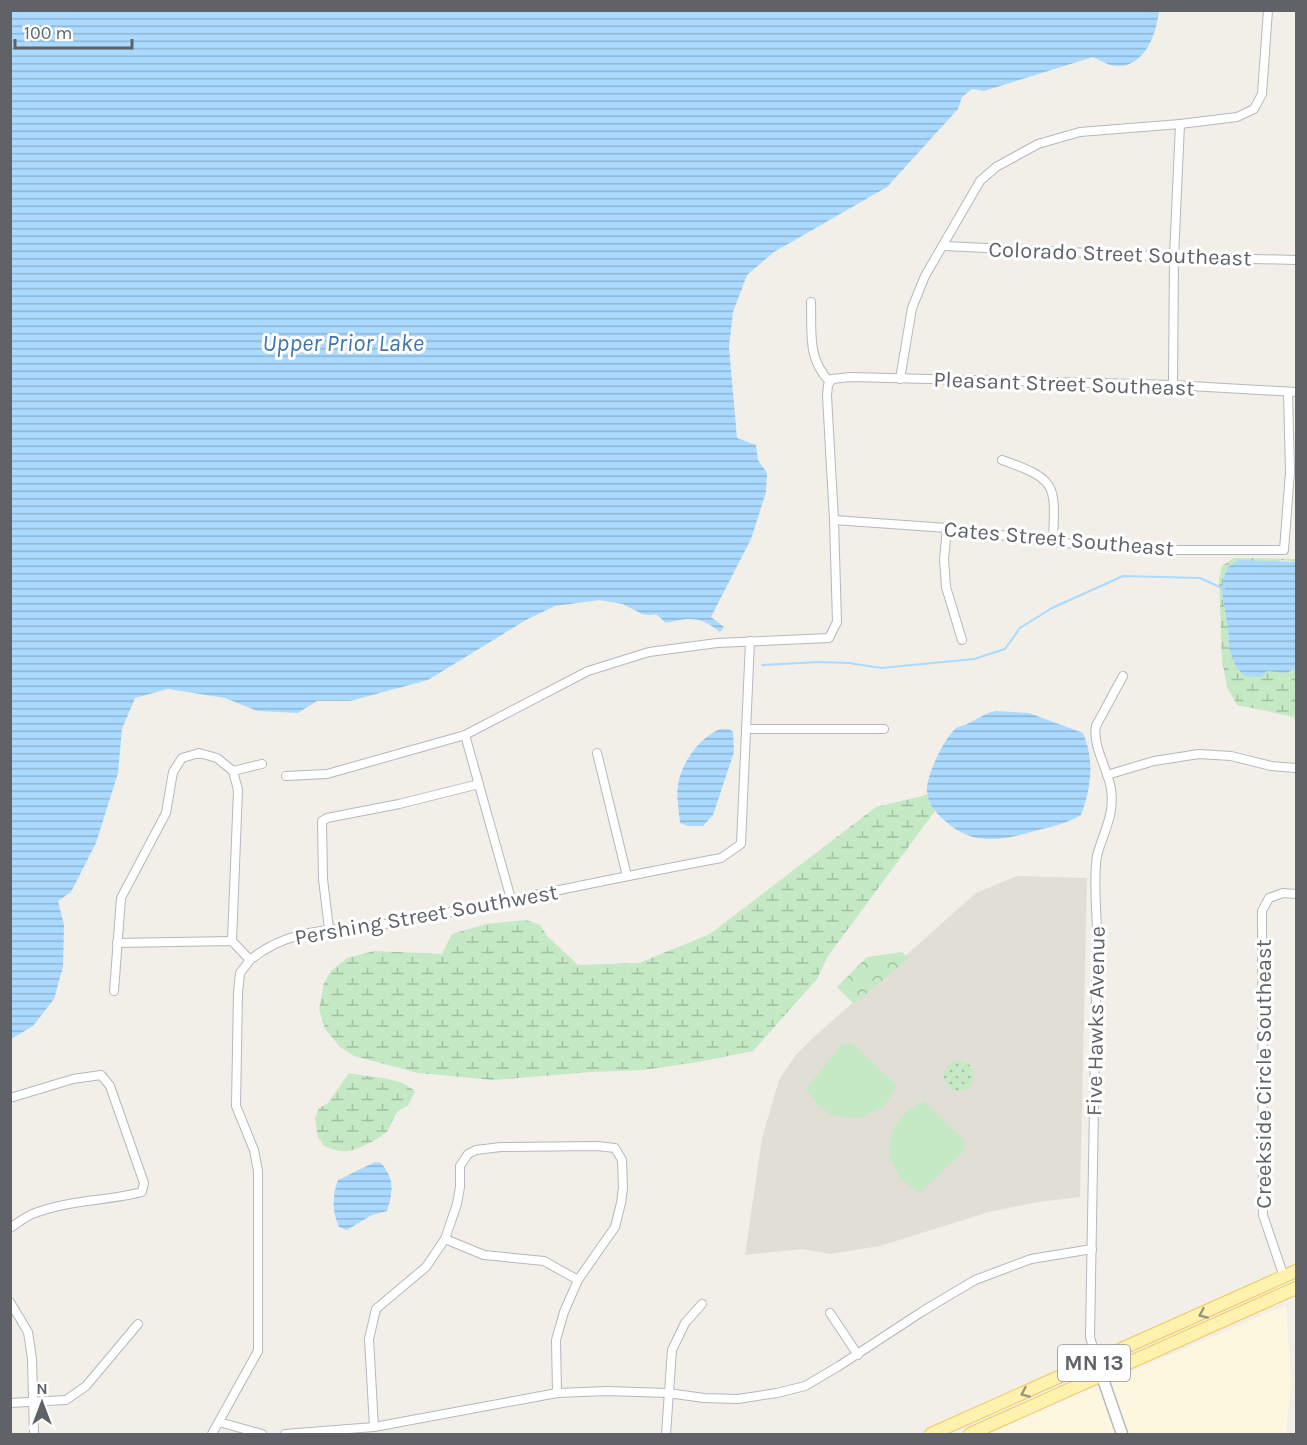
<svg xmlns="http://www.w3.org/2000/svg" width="1307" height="1445" font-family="Karla,sans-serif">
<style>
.commercial{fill:#fef7e0}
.education{fill:#e1ded6}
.grass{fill:url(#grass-dots)}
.wetland{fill:url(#wetland-marsh)}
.park{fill:url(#park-crowns)}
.pitch{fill:#c5e8c5}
.water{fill:url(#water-rules)}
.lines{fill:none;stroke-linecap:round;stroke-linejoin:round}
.stream{stroke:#aadaff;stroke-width:2}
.street-casing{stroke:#b5b8bc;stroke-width:10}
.secondary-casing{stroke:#b6babf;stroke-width:13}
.primary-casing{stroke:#f2c960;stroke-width:14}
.street{stroke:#fff;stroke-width:8}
.secondary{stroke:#fff;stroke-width:10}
.primary{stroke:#fff2af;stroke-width:12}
.oneway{stroke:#979581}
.labels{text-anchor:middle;stroke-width:6;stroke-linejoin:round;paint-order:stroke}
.shield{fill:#fff;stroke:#8f9295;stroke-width:1.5}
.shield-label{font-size:21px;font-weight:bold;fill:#5f6368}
.street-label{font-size:22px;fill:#5f6368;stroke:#fff}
.water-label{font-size:24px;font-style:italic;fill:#4174aa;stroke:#fff}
</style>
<defs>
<pattern id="grass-dots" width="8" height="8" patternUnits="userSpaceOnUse" patternTransform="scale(1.5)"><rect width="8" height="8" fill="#c5e8c5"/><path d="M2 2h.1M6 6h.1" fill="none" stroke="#a3c0a4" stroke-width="1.8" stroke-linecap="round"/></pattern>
<pattern id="wetland-marsh" width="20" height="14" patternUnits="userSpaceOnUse" patternTransform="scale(1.5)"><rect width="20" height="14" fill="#c5e8c5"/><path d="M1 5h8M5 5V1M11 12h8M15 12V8" fill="none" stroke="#a3c0a4"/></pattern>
<pattern id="park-crowns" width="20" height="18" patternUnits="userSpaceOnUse" patternTransform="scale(1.5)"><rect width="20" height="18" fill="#c5e8c5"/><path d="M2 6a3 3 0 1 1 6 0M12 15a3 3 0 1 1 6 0" fill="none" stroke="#a3c0a4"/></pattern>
<pattern id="water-rules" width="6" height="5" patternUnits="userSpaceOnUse" patternTransform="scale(1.5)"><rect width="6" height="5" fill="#aadaff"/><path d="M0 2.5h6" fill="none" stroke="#8eb4d2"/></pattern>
</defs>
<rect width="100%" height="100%" fill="#f1efe8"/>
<polygon class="commercial" points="1286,1305 1291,1381 1286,1434 987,1434"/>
<polygon class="education" points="1017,876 1087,878 1080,1197 1038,1202 989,1212 880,1246 830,1254 802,1249 745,1255 762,1138 779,1080 795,1056 813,1038 976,893"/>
<circle class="grass" cx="959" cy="1076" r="15"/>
<g class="wetland">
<polygon points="1234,558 1296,559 1296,562 1281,560 1222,593 1228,629 1229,648 1266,671 1293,669 1296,671 1296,727 1294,717 1237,705 1227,687 1222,660 1219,578 1222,566"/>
<polygon points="927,795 935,811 828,956 817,979 753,1051 698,1062 643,1070 592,1072 493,1080 418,1073 354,1056 340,1047 325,1029 319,1009 324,983 331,971 347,958 374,951 442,954 452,934 486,924 526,920 540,925 547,936 578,965 639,963 710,934 876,807"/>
<path d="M349,1073C371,1078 398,1076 415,1091L408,1106C394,1110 395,1118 388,1130C384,1137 355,1151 347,1151C339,1152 332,1149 324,1146L318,1137L315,1118L319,1108L328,1103Z"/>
</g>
<polygon class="park" points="901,952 909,958 854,1004 837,987 867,957"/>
<g class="pitch">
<polygon points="852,1043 897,1086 884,1106 859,1118 833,1116 817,1104 806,1089 842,1044"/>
<polygon points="924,1101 964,1140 965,1150 920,1193 901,1180 889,1155 892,1130 905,1113"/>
</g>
<g class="water">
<path d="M11,10H1159V11C1156,36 1143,72 1111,65C1105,64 1098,59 1093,57L984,91L972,89L962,97L958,109L887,187L774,252L747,275L733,312L729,347L737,438L756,445L758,460L767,473L766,492L751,539L711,617L724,627L720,632C700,616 690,617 666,623L656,614L650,615L642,614L623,604L599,600L555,606L526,620L428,680L350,701H317L298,713L257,711L225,698L168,689L135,698L122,729L118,773L96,843L71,892L58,901L64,925L63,967L54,999L33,1026L11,1039Z"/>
<polygon points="1239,560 1296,562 1296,671 1293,669 1287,673 1267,671 1262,677 1245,676 1236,667 1229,648 1228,629 1222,593 1223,579 1228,567"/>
<path d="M996,711L1029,713L1083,733C1095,761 1091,788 1081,815C1063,826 1043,828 1024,834C991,842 968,843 943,819C935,812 928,802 927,792C925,777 946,734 958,727C961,725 965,726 967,724C978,719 984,713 996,711Z"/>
<path d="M720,729H729L733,732L734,752L713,815L703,826H688L680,823C679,811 676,797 678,785C681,763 700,737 720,729Z"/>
<path d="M375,1162L381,1163C395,1179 393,1192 387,1211L372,1215L347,1230L339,1227C332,1212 332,1196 338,1180Z"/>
</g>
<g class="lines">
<polyline class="stream" points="762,665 820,662 849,663 881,668 974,659 1005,649 1020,628 1052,608 1123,576 1200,578 1224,589"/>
<defs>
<g id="street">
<polyline points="944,246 1174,257 1296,260"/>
<path d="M811,302C812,333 807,359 830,382"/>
<polyline points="900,379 912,308 925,276 980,181 996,167 1038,144 1080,132 1180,124 1237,117 1254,109 1262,94 1268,10"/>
<polyline points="1173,385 1174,257 1180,124"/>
<path d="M1002,460C1059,480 1055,485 1053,542"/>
<polyline points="834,520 947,528 1053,542 1147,550 1284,550 1290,472 1288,392"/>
<polyline points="947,528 944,559 946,587 962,640"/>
<polyline points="746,729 884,729"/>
<polyline points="465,735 511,899"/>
<polyline points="597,753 627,876"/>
<polyline points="233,771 262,764"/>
<polyline points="1107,775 1154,761 1199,754 1231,756 1271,766 1296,768"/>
<polyline points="286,776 327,774 465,735 588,671 649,652 717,643 829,638 837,622 834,520 827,396 828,385 832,379 851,377 1173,385 1296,392"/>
<polyline points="329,929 323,879 322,821 327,818 399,804 479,784"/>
<path d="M117,943L232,941L250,960C293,924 347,931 398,922C506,902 613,878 721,858L741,844L750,641"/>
<polyline points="114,991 121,898 166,813 173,772 182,758 199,753 217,758 233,771 238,790 232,941"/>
<path d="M10,1098L73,1079L101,1075L110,1086L144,1183L142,1192C107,1201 69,1200 35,1213C26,1216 18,1223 10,1228"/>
<polyline points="445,1239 484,1255 544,1261 578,1280"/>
<polyline points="1284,1277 1263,1215 1262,911 1269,898 1283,893 1296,894"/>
<polyline points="10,1302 28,1332 32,1359 34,1434"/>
<polyline points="830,1313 858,1355"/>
<path d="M1097,1362L1090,1337L1097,935C1097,913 1093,877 1097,856C1103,832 1115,816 1111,789C1108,769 1092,746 1096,726L1123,676"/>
<polyline points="10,1403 66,1400 86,1386 138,1324"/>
<polyline points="219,1422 262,1434"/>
<polyline points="374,1427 369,1339 376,1309 426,1267 445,1239 457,1204 460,1187 460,1166 468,1154 476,1150 501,1147 597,1146 615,1148 622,1160 623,1188 621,1203 615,1227 578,1280 564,1312 556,1340 557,1393"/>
<polyline points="212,1434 258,1351 258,1171 254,1150 236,1106 238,993 240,973 250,960"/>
<polyline points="285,1434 374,1427 557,1393 607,1391 668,1393 704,1398 738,1399 777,1393 805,1386 839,1366 923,1311 975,1280 1031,1259 1092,1249"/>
<polyline points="666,1434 672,1350 685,1323 702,1304"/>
</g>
<polyline id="secondary" points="1097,1362 1122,1434"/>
<g id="primary">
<polyline points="931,1434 1296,1271"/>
<polyline points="970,1434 1296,1288"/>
</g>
</defs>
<use href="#street" class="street-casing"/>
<use href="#secondary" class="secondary-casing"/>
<use href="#primary" class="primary-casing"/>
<use href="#street" class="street"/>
<use href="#secondary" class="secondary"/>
<use href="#primary" class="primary"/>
</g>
<defs><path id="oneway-chevron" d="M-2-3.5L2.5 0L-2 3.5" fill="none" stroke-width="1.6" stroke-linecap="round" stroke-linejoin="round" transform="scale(1.5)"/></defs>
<g class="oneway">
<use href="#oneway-chevron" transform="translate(1203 1314) rotate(156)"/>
<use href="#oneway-chevron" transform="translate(1025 1393) rotate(156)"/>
</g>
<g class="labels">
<rect class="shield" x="1058" y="1345" width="72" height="36" rx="4.5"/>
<g class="shield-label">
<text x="1094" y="1370">MN 13</text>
</g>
<g class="street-label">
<text transform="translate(1120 253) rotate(2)" y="8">Colorado Street Southeast</text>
<text transform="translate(1064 383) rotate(2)" y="8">Pleasant Street Southeast</text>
<text transform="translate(1059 538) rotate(5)" y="8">Cates Street Southeast</text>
<text transform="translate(426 914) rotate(-10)" y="8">Pershing Street Southwest</text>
<text transform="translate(1095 1021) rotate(-89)" y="8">Five Hawks Avenue</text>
<text transform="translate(1263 1074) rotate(-90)" y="8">Creekside Circle Southeast</text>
</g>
<g class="water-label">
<text x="343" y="351">Upper Prior Lake</text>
</g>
</g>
<rect width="1307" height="1445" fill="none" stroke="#5f6368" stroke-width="24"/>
<g transform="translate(42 1403)" stroke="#ffffff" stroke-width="4.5" paint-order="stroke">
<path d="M0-4.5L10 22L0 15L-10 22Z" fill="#5f6368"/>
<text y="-9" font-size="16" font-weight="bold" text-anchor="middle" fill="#5f6368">N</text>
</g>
<path d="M15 39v9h117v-9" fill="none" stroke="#5f6368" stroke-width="3"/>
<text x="24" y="39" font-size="18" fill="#5f6368" stroke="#ffffff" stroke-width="4.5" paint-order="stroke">100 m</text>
</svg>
